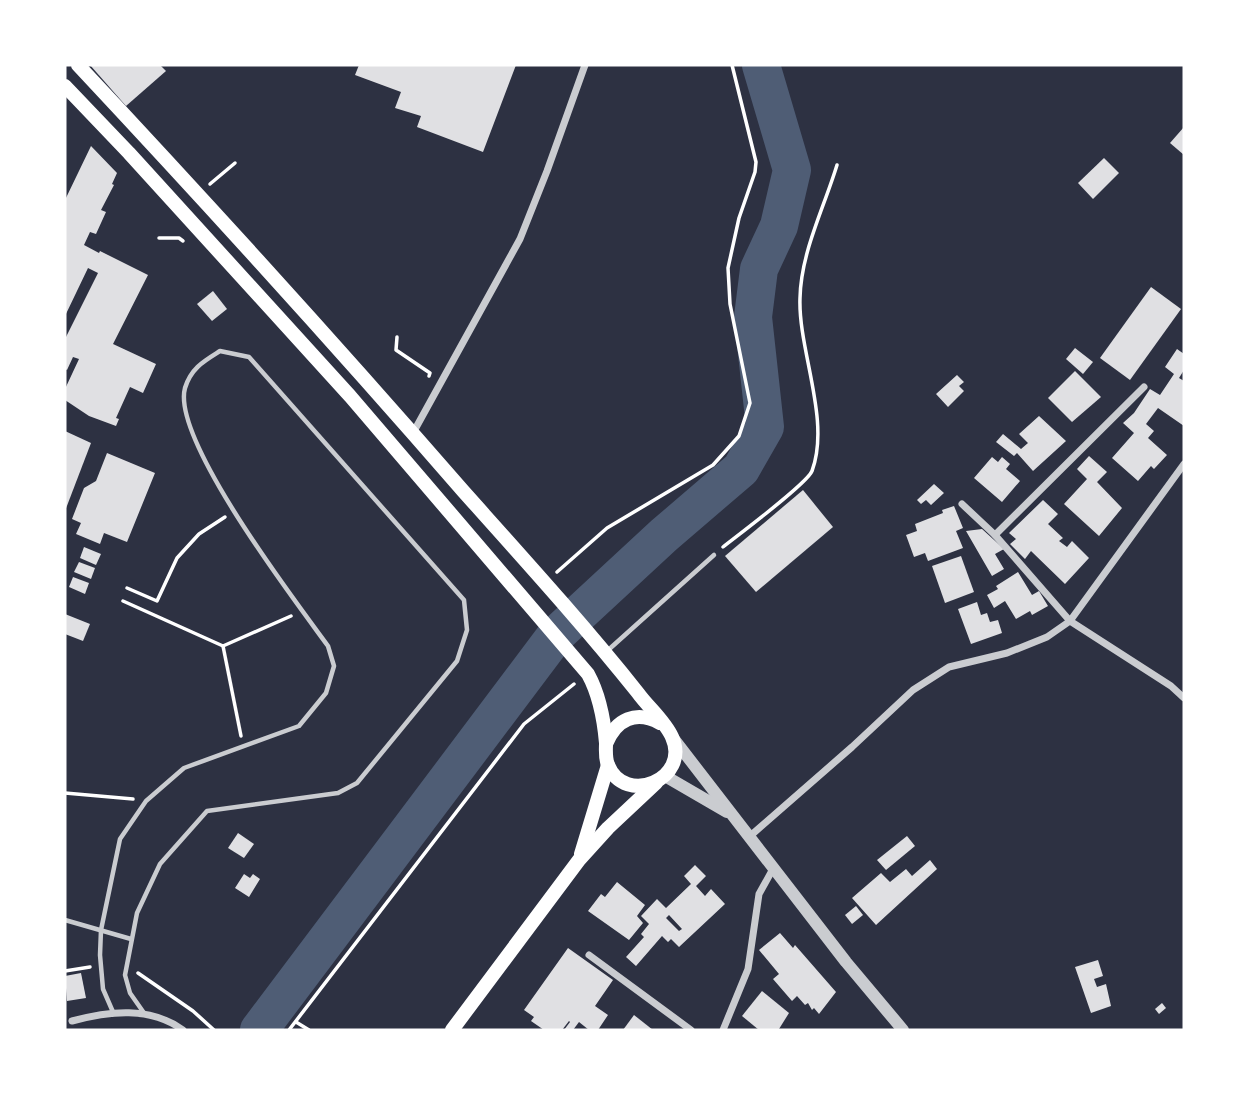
<svg xmlns="http://www.w3.org/2000/svg" width="1249" height="1095" font-family="'Exo 2',sans-serif">
<style>
.lines{fill:none;stroke-linecap:round;stroke-linejoin:round}
.river{stroke:#4f5d75;stroke-width:38}
.building{fill:#e0e0e3;fill-rule:evenodd}
.path{stroke:#fff;stroke-width:3.5}
.service{stroke:#caccd0;stroke-width:4.5}
.minor{stroke:#caccd0;stroke-width:7}
.tertiary{stroke:#caccd0;stroke-width:12}
.secondary{stroke:#fff;stroke-width:14}
</style>
<rect width="100%" height="100%" fill="#2d3142"/>
<g class="lines">
<polyline class="river" points="259,1030 556,635 664,535 741,469 765,427 753,317 759,269 779,226 792,170 761,65"/>
</g>
<g class="building">
<polygon points="90,65 160,65 166,71 126,106"/>
<polygon points="359,65 516,65 483,152 417,127 421,116 395,108 401,92 355,75"/>
<polygon points="1184,127 1184,155 1170,143"/>
<polygon points="91,146 117,173 112,184 114,185 101,210 106,212 96,234 90,232 84,245 99,253 100,251 148,275 113,344 156,364 143,393 130,387 116,418 119,419 116,426 89,416 65,400 65,389 79,359 73,357 67,370 65,369 65,339 98,273 88,268 65,316 65,200"/>
<polygon points="1104,158 1119,173 1093,199 1078,183"/>
<polygon points="1151,287 1181,309 1130,380 1100,358"/>
<polygon points="213,291 227,309 212,321 197,304"/>
<polygon points="1075,348 1093,362 1083,374 1066,359"/>
<polygon points="1177,349 1184,354 1184,370 1179,378 1184,381 1184,426 1158,408 1146,424 1154,431 1148,438 1167,455 1154,469 1151,466 1138,481 1112,458 1134,433 1123,423 1134,413 1150,389 1160,395 1174,374 1165,367"/>
<polygon points="1075,371 1101,397 1072,422 1048,398"/>
<polygon points="957,375 964,382 959,386 964,391 948,407 936,394"/>
<polygon points="1039,416 1066,441 1033,471 1017,453 1014,456 996,442 1003,434 1021,449 1028,443 1019,434"/>
<polygon points="65,431 91,443 65,511"/>
<polygon points="107,453 155,473 127,542 104,533 100,544 76,534 81,523 72,519 84,488 96,481"/>
<polygon points="1089,456 1107,472 1097,482 1122,508 1099,536 1064,504 1087,479 1077,469"/>
<polygon points="992,457 998,462 1002,457 1010,464 1006,469 1020,481 1002,502 974,478"/>
<polygon points="934,484 944,493 931,505 926,500 921,504 917,500"/>
<polygon points="803,490 833,527 756,592 725,556"/>
<polygon points="1043,500 1058,514 1048,524 1063,538 1059,541 1067,547 1072,541 1089,558 1065,584 1031,551 1025,559 1010,544 1016,539 1009,533"/>
<polygon points="954,506 963,528 956,531 963,548 928,561 925,553 914,557 906,535 917,531 915,524 943,513 942,510"/>
<polygon points="982,529 1004,549 995,554 1004,569 992,576 966,531"/>
<polygon points="84,547 101,554 96,565 80,558"/>
<polygon points="961,556 974,592 945,603 932,566"/>
<polygon points="79,562 95,568 91,579 74,572"/>
<polygon points="1018,572 1032,595 1039,591 1048,606 1032,615 1030,611 1016,619 1005,601 994,608 987,595 998,589 996,586"/>
<polygon points="73,577 89,583 85,594 69,587"/>
<polygon points="977,602 981,615 987,613 990,622 998,620 1002,633 971,644 958,609"/>
<polygon points="65,614 90,624 83,641 65,634"/>
<polygon points="238,833 254,844 244,858 228,848"/>
<polygon points="907,836 915,846 886,870 877,860"/>
<polygon points="930,860 937,869 876,925 852,898 881,873 890,882 906,869 912,876"/>
<path d="M695,865L706,876L696,886L705,896L711,889L725,904L679,947L671,939L668,942L662,936L636,966L626,957L644,937L641,934L649,924L641,916L657,899L666,908L691,884L684,876ZM669,915L682,929L679,931L666,918Z"/>
<polygon points="244,874 250,878 253,874 260,879 249,897 235,888"/>
<polygon points="617,882 645,905 637,916 643,923 629,940 588,911 601,894 605,897"/>
<polygon points="856,906 863,915 852,924 845,915"/>
<polygon points="780,933 793,948 795,945 836,992 819,1014 814,1008 812,1010 808,1003 805,1005 797,996 792,1001 773,979 779,974 759,950"/>
<polygon points="568,948 613,980 595,1006 608,1015 598,1030 589,1030 579,1022 573,1030 564,1030 570,1022 569,1021 562,1030 544,1030 531,1021 534,1017 524,1010"/>
<polygon points="1098,960 1103,976 1094,979 1097,987 1106,984 1111,1006 1091,1013 1075,967"/>
<polygon points="81,973 86,998 67,1001 65,976"/>
<polygon points="762,991 789,1013 779,1029 759,1030 742,1016"/>
<polygon points="1162,1003 1166,1008 1159,1014 1155,1009"/>
<polygon points="634,1015 653,1030 623,1030"/>
</g>
<g class="lines">
<g class="path">
<polyline points="210,184 235,163"/>
<polyline points="159,238 179,238 183,241"/>
<polyline points="397,337 396,350 430,373 429,376"/>
<path d="M723,547C738,535 807,484 812,471C831,420 798,350 800,298C801,252 824,208 837,165"/>
<polyline points="557,572 607,528 713,465 739,436 750,403 730,304 728,268 739,218 755,172 756,162 732,65"/>
<polyline points="127,588 157,601 177,558 199,534 225,517"/>
<polyline points="123,601 223,646 291,616"/>
<polyline points="223,646 241,736"/>
<polyline points="65,793 133,799"/>
<polyline points="65,971 90,967"/>
<polyline points="138,973 193,1011 214,1030"/>
<polyline points="296,1022 309,1030"/>
<polyline points="289,1030 524,724 574,684"/>
</g>
<g class="service">
<polyline points="606,652 714,555"/>
<polyline points="65,920 131,939"/>
<path d="M113,1012L103,989L100,955L101,930L120,839L146,801L184,768L299,726L326,693L334,666L328,646C296,602 171,439 185,388C191,368 204,361 220,351L249,357L464,600L467,630L457,661L357,783L338,793L207,811L160,864L137,913L125,975L130,993L144,1013"/>
</g>
<g class="minor">
<polyline points="413,433 520,239 547,171 585,65"/>
<polyline points="962,504 995,535 1070,621 1171,686 1184,698"/>
<polyline points="995,535 1144,387"/>
<polyline points="749,837 852,747 913,690 949,667 1007,653 1047,637 1070,621 1184,464"/>
<polyline points="589,955 691,1030"/>
<path d="M72,1021C109,1011 150,1006 183,1030"/>
<polyline points="723,1030 748,969 759,894 774,867"/>
</g>
<g class="tertiary">
<polyline points="673,738 846,962 903,1030"/>
<polyline points="665,776 727,812"/>
</g>
<g class="secondary">
<path d="M65,86L129,153L350,396L588,674C599,694 604,720 606,743C606,750 605,758 608,765C625,807 691,779 672,737C665,721 648,707 638,693C583,624 523,558 464,492C338,347 209,205 78,65"/>
<path d="M606,744C616,719 636,710 660,723"/>
<polyline points="581,854 608,765"/>
<polyline points="452,1030 579,860 608,828 656,783"/>
</g>
</g>
<rect width="1249" height="1095" fill="none" stroke="#ffffff" stroke-width="133"/>
</svg>
